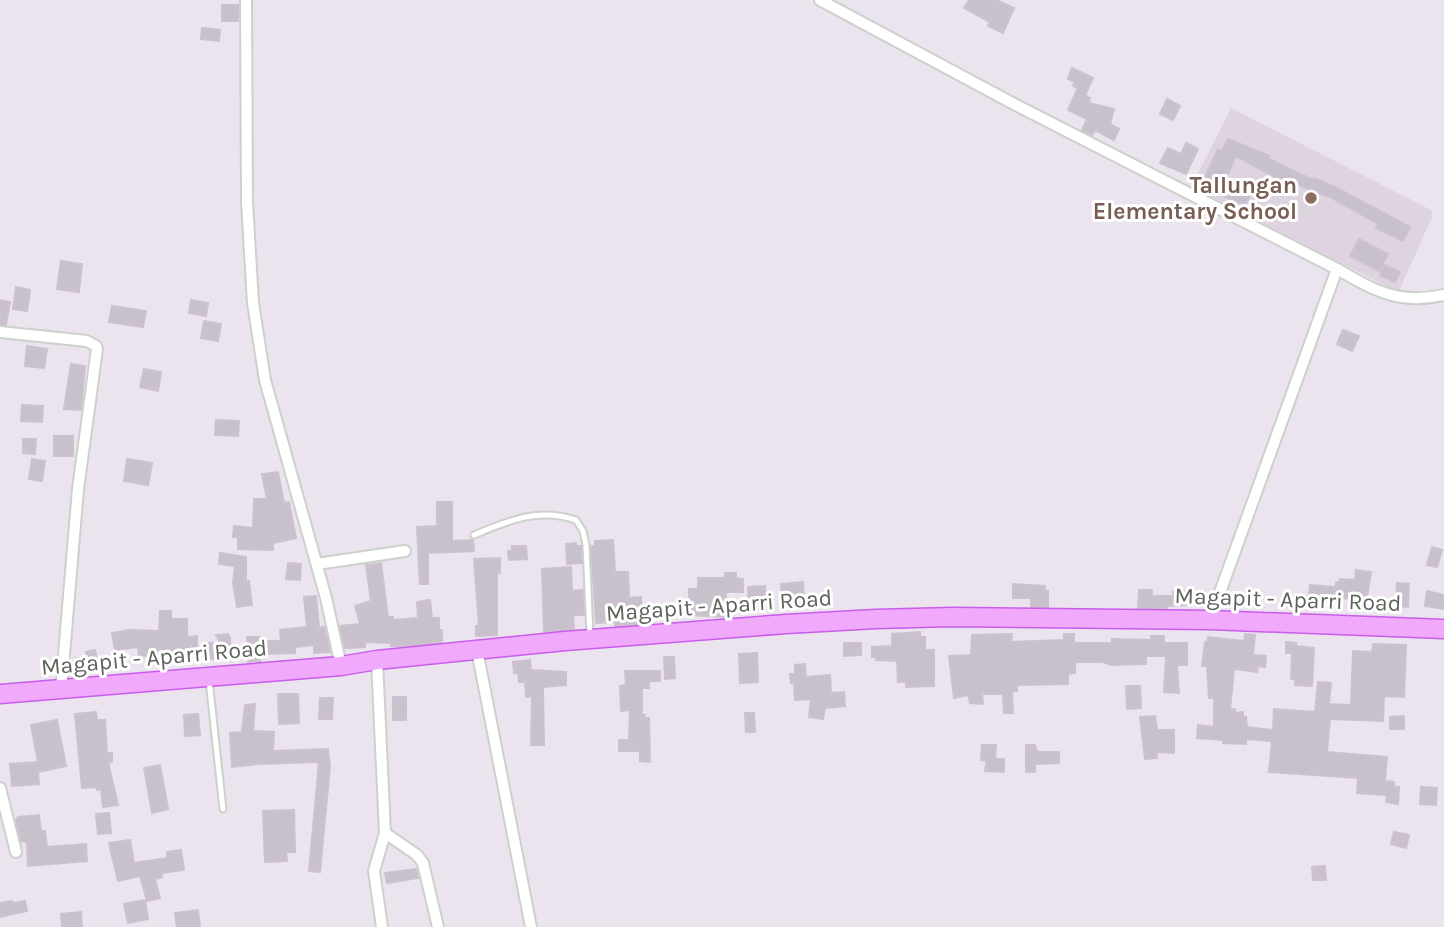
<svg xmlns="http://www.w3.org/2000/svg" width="1444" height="927" font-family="Karla,sans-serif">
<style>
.education{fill:#ddd4e0}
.building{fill:#c8c1cb;stroke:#cdc1d1;stroke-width:2}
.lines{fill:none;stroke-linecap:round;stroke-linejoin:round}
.lane-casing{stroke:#cdd1cb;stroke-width:9}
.street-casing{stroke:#cdd1cb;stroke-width:14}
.primary-casing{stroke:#c85deb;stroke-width:21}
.lane{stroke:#fff;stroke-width:5}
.street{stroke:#fff;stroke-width:10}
.primary{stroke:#f1a9fb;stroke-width:18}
.education-dot{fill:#8d6e63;stroke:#fff;stroke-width:2.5}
.labels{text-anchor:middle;stroke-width:6;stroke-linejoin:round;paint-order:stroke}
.education-label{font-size:23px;font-weight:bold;fill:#785e54;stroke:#fff;text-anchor:end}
.street-label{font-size:23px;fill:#5e635b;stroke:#fff}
</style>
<rect width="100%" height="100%" fill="#ebe3ed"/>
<polygon class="education" points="1231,108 1431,210 1433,215 1399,291 1392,289 1191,187"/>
<g class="building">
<polygon points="969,0 996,0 1014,8 1003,33 988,26 990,22 964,8"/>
<rect x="222" y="5" width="16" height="16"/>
<polygon points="202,28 220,30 219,41 201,39"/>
<polygon points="1072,68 1093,78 1085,95 1090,98 1089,103 1114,109 1110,124 1119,129 1114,140 1095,130 1092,135 1082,130 1087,119 1068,110 1078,88 1073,86 1075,82 1068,79"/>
<polygon points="1167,99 1180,106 1173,120 1160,114"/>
<polygon points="1228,139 1270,156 1269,159 1313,180 1314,178 1335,187 1410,227 1403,241 1376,228 1378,224 1330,197 1297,184 1295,188 1236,156 1225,180 1251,194 1244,206 1201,185 1218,149 1222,151"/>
<polygon points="1186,143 1198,149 1186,174 1160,163 1168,148 1181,154"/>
<polygon points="1359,239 1388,254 1379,271 1350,256"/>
<polygon points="61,261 82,264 79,292 57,289"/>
<polygon points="1384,265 1400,272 1395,282 1380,275"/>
<polygon points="16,287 30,290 27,311 13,309"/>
<polygon points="0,300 10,302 6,325 0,324"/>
<polygon points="191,300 208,303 206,316 189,313"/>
<polygon points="112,306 146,311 143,327 109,322"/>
<polygon points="204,321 221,324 218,341 201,338"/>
<polygon points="1343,330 1359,336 1352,351 1337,344"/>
<polygon points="27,346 47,349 44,368 25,366"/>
<polygon points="71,364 85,366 81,410 64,409"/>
<polygon points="144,369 161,372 158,391 140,387"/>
<polygon points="22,405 43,406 42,422 21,421"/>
<polygon points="216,420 239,421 238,436 215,435"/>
<rect x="54" y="436" width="19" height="20"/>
<polygon points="23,439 36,439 35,454 23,453"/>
<polygon points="32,459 45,461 42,481 29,479"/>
<polygon points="127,459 152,463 148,485 124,481"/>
<polygon points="278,472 284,503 289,502 296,538 273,543 273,550 238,549 238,537 233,537 234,526 253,528 254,499 267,499 262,474"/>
<polygon points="437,502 452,502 452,541 473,540 474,551 428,553 428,584 420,584 417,527 437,526"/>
<polygon points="613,540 615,572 628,572 629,598 641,597 642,619 637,619 637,624 615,626 615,622 596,623 591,546 595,546 595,541"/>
<polygon points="576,543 576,546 581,546 582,563 567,564 566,544"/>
<polygon points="512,546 526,546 527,559 509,560 508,551 512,551"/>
<polygon points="1432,547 1442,550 1437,567 1427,565"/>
<polygon points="220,553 246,557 246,582 249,581 252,605 237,607 233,583 235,566 219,564"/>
<polygon points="500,558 500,573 497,573 497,635 476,636 476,626 479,626 474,559"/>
<polygon points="288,563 301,564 300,580 286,579"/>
<polygon points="381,563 388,617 393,617 393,620 418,618 417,602 430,600 432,618 439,618 439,630 442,630 442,642 404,646 391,646 391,643 365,642 365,647 345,648 340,626 360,624 355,606 371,601 366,565"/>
<polygon points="571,567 572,591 583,590 584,615 573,615 574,629 544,632 542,569"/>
<polygon points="1356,570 1371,572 1365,610 1350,608 1352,599 1335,598 1335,594 1318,595 1317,609 1287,606 1289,596 1309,596 1310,585 1336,587 1336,582 1340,582 1340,579 1355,580"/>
<polygon points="725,573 736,573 736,578 743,579 743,592 726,592 726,617 689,615 689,589 698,589 698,578 725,578"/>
<polygon points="803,582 804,602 783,604 781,584"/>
<polygon points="1397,583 1409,584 1408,607 1396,606"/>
<polygon points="1013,584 1045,586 1045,591 1048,591 1048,607 1031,607 1031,598 1013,598"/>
<polygon points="765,586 766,610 755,610 755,607 749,607 748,587"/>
<polygon points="1139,590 1152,590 1152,596 1174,596 1173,592 1205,591 1206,604 1167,606 1167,608 1138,608"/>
<polygon points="1427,591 1444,595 1444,609 1425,606"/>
<polygon points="316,596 319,628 324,627 330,652 314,653 314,645 295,647 295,653 260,654 260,661 248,662 247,637 260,637 260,641 281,641 280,630 307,627 304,597"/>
<polygon points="160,611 171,611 171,619 187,619 187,637 197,636 197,650 174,652 174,659 164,659 164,655 139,656 138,647 115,650 112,633 129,630 159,631"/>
<polygon points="920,632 920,637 925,637 925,650 934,650 934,686 906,687 906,682 898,682 897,661 876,660 876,657 872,657 872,647 892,646 892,634"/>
<polygon points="228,634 230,638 231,661 216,635"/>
<polygon points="1012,634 1011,642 1064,640 1064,634 1074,634 1074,643 1112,643 1112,639 1151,640 1151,636 1164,636 1164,643 1187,643 1187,665 1177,665 1179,693 1164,692 1166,656 1146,656 1146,664 1111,665 1103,662 1075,662 1075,673 1068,674 1068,684 1017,685 1017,691 1012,691 1013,713 1004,713 1003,694 982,694 983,704 970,703 968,695 954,698 949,656 971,655 972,635"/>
<polygon points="1245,634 1255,635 1253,655 1266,656 1265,667 1258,666 1257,672 1234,669 1230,710 1235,709 1235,713 1243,712 1243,717 1246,717 1247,727 1273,730 1274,709 1315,712 1318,682 1331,683 1329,704 1351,705 1353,651 1372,652 1373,644 1406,645 1404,697 1384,696 1383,721 1330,719 1327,752 1387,757 1385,781 1394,782 1394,787 1399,787 1398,804 1386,802 1387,795 1357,793 1358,778 1269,772 1272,741 1246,739 1246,744 1223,743 1223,740 1197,738 1198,725 1214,727 1214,698 1209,698 1207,666 1202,666 1205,642 1207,642 1208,637 1244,641"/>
<polygon points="1286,642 1296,643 1296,646 1314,648 1312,686 1295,685 1295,679 1291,679 1292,653 1286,653"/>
<polygon points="204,643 215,643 214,659 203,658"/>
<polygon points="844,643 861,643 861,655 844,656"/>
<polygon points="95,650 97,659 103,659 103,663 76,668 76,658 87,658 86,652"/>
<polygon points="757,653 758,682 740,683 739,654"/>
<polygon points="664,657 674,657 675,678 665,679"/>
<polygon points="530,660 531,670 566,672 566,685 543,687 544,745 531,745 532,696 526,697 525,682 519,682 518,673 514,673 513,662"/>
<polygon points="805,664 806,677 830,675 831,693 844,692 845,706 825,708 823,719 809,717 811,699 795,700 794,683 791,683 790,674 795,674 795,665"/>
<polygon points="625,671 660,671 660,681 649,681 649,688 642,688 642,715 645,715 644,718 649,718 650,762 640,761 640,751 619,751 619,740 629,740 630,710 621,711 620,686 626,685"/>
<polygon points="1126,686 1140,686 1141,708 1127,709"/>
<polygon points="278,694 298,694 299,723 279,724"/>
<rect x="393" y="697" width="13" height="23"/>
<polygon points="320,698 333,698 332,719 319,719"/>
<polygon points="255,704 253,731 274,732 273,751 328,749 330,766 320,872 309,871 319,762 257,764 232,767 230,733 242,732 245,705"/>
<polygon points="96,712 97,720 105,720 107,753 112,753 112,762 108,762 118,805 103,807 101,789 97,790 96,787 82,788 75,714"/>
<polygon points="745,713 754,713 755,732 746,732"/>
<polygon points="198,714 200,735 185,736 184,715"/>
<polygon points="1155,716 1157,730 1174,730 1174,753 1156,752 1157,758 1145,759 1140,717"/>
<polygon points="1404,716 1404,729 1390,729 1390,717"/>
<polygon points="57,720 66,766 38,772 39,784 12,786 10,764 38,762 31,725"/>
<polygon points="982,745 996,745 995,759 1004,759 1004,772 985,771 987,761 981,760"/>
<polygon points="1026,745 1035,745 1037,752 1059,752 1059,763 1035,764 1035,772 1026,772"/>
<polygon points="160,765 168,809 152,813 144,768"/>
<polygon points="1421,787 1437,788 1436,805 1420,804"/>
<polygon points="294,810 295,852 286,852 287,861 265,862 263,811"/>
<polygon points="109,813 111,833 98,834 96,814"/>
<polygon points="39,815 41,831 45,831 47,847 86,844 87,861 28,866 27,842 21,841 16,820 18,817"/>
<polygon points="1394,832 1409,835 1406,848 1391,844"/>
<polygon points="130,840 134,863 167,858 167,852 181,850 184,870 161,873 162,877 155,879 160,898 147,901 140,876 118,881 109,843"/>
<polygon points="1325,866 1326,880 1313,880 1312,867"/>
<polygon points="416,869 418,878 387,883 385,873"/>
<polygon points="145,900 148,919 128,923 124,904"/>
<polygon points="11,901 15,903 25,901 27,911 0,917 0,903"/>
<polygon points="198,910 200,927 177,927 175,913"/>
<polygon points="81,912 82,927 62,927 61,914"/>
</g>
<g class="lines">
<defs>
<g id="lane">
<path d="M474,535C508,521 538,507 576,520L583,531L586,545L590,636"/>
<polyline points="209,680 223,809"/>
</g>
<g id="street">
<polyline points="246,0 247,202 253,303 265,380 326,598 341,666"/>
<path d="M820,0L1014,104L1337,269C1375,291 1399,305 1444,295"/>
<polyline points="0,332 87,341 96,346 97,349 78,489 61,690"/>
<polyline points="317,564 405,551"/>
<polyline points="1210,620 1337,269"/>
<polyline points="477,650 531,927"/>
<polyline points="377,660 385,833 374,871 382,927"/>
<polyline points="0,788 16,852"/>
<polyline points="385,833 417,855 423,863 438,927"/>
</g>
<polyline id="primary" points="0,694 341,666 377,660 565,641 786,624 876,619 952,617 1210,620 1444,629"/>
</defs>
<use href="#lane" class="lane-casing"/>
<use href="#street" class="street-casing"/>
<use href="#primary" class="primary-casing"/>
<use href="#lane" class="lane"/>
<use href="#street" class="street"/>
<use href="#primary" class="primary"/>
</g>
<circle class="education-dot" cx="1311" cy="198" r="7"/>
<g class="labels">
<g class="education-label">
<text x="1297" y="193">Tallungan<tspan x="1297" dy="26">Elementary School</tspan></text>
</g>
<g class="street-label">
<text transform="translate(1288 599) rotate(2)" y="8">Magapit - Aparri Road</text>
<text transform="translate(719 605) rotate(-4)" y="8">Magapit - Aparri Road</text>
<text transform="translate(154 657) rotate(-5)" y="8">Magapit - Aparri Road</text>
</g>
</g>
</svg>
